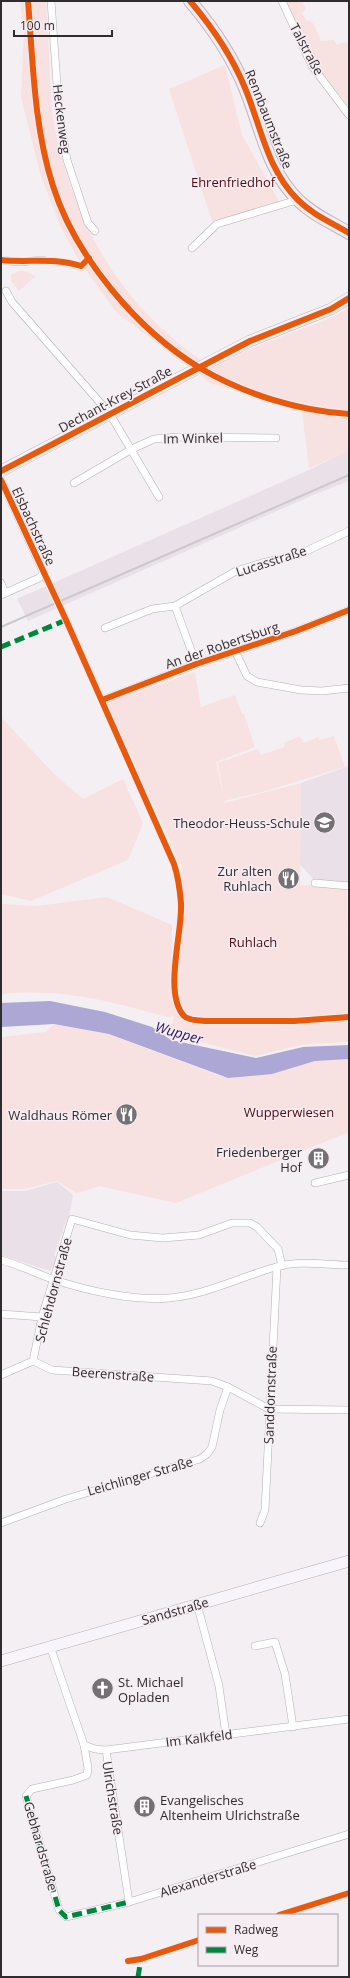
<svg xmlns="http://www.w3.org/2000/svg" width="350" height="1978" font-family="'Open Sans',sans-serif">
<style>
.built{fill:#eae0e7}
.green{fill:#f8e1e1}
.water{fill:#ada7d6}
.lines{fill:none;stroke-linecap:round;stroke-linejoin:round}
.street-casing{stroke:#b4b0b3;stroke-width:8}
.secondary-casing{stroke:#b4b0b3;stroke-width:12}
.primary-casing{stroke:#beb4c2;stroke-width:14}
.street{stroke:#fdfdfd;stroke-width:7}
.secondary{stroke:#f7f5f9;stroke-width:11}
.primary{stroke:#f2edf5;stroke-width:12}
.rail{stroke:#cbcacb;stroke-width:2}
.quiet{stroke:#00873e;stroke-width:5;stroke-dasharray:10 5;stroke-linecap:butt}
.cycleway-casing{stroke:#f6edf3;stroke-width:8}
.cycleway{stroke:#e8590c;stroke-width:6}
.labels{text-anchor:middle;stroke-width:3;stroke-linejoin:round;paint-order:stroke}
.street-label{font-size:13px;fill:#2f2c2e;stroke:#f6edf3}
.park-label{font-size:13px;fill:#520a11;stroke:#f6edf3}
.poi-label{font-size:13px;fill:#2f2c2e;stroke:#f6edf3;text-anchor:end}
.water-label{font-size:14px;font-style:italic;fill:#2c1765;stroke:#f6edf3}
</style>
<rect width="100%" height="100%" fill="#f4eff2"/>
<g class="built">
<polygon points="349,450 349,481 313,495 28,621 17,599 309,470"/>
<polygon points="349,766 349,883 315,881 300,864 301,783"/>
<polygon points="57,1182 73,1195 68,1222 65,1224 54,1255 57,1259 50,1271 1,1255 1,1191 25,1191"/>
</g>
<g class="green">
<path d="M20,1H46C48,26 49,52 50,77C51,89 50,101 52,113C69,215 116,301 202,361L189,367L117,313L79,261L59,223L40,173L21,97L24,31Z"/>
<polygon points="286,1 302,1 306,9 302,13 306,20 313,23 321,41 334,40 337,45 344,42 349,44 349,107 316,65"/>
<polygon points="225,65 242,135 280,203 212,221 169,89"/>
<polygon points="22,270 36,276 19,291 11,281 11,275"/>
<path d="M349,307V451L309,468L302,412L210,383L200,375C227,358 257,346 288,334C309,326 331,320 349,307Z"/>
<path d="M195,672L201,707L235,695L242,714H244L255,747L216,762L224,799L218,763L258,749L261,755L285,747L284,743L300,736L303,743L319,737V740L334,736L345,767L262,792L224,801L225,803L301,783L300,885L347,888L349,1042L305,1044L255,1056L170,1034L174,1016L167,1017C110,1001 62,988 1,994V904L37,906L107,897L172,925V983L179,1015H190C182,1008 179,997 178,986L182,868L107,702Z"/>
<polygon points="1,717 54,774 83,799 123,779 143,823 128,860 31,901 1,894"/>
<polygon points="54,1024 109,1034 222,1077 272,1074 315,1061 349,1058 349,1132 176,1203 100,1186 77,1193 57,1181 24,1189 1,1189 1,1037 46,1032"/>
</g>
<polygon class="water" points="50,1001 105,1012 152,1027 171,1040 256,1058 303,1047 349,1045 349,1059 315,1061 272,1074 228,1078 109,1034 54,1024 1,1027 1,1003"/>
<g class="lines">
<defs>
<g id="street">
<polyline points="51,1 59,112 67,160 88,223 95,231"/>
<polyline points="282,1 312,66 349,115"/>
<polyline points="192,248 217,224 297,200"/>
<polyline points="1,260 19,262 43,260"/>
<polyline points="6,291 12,302 110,414 159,497"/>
<polyline points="1,480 47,580"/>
<polyline points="74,483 132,449 154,439 178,437 276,438"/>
<polyline points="1,583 5,593"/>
<polyline points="1,595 39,578 44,573"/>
<polyline points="175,606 196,664"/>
<polyline points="105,628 152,609 175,606 236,571 262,563 300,554 349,531"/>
<polyline points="235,651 247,676 257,682 301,690 322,691 349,688"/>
<polyline points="102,700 196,664 296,631 349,610"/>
<polyline points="315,883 349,886"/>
<polyline points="315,1183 349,1175"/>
<path d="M1,1260C20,1265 37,1274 55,1280C88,1291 134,1301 169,1298C206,1295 240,1277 276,1267C299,1260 326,1265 349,1265"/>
<polyline points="1,1314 42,1317"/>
<polyline points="33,1361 42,1317 72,1219 130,1235 163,1238 199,1235 232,1223 250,1223 257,1227 278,1249 282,1266"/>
<polyline points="1,1375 33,1361 52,1370 212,1381 228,1387"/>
<polyline points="1,1523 66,1499 200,1459 207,1454 212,1447 220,1410 228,1387 269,1409 349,1410"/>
<polyline points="260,1523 265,1510 277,1267"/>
<polyline points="197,1604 219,1686 226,1735"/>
<polyline points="50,1646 84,1745 95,1749 106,1750 129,1902"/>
<polyline points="255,1646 275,1642 285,1674 293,1727"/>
<polyline points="84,1745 88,1768 87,1775 73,1780 32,1789 26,1796 59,1910 66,1917 129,1902 349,1834"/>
<polyline points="106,1750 349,1719"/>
</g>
<g id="secondary">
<polyline points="1,471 250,341 331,309 349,298"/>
<polyline points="1,1661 349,1561"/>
</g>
<path id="primary" d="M190,1C213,28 232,56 245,88C261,126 267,170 298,200C313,215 331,222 349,233"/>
</defs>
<use href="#street" class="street-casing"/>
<use href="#secondary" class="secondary-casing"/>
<use href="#primary" class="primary-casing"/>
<use href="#street" class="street"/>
<use href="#secondary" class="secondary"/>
<use href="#primary" class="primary"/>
<polyline class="rail" points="1,627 349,475"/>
<g class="quiet">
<polyline points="1,647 66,620"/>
<polyline points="26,1796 59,1910 66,1917 129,1902"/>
<polyline points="138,1977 141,1959"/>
</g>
<defs>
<g id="cycleway">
<path d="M28,1C33,63 34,127 53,186C75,256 137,330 200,368C244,394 299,411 349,414"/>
<path d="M190,1C213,28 232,56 245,88C261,126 267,170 298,200C313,215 331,222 349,233"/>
<path d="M1,260C27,263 55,257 81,266L89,258"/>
<polyline points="1,471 250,341 331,309 349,298"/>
<path d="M1,480L66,620L174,864C178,876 180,891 181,903C183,932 163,993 184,1016C189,1021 198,1020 205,1021H294L349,1017"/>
<polyline points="102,700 196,664 296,631 349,610"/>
<polyline points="279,1915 349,1893"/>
<polyline points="128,1961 141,1959 199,1940"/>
</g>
</defs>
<use href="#cycleway" class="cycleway-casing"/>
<use href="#cycleway" class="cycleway"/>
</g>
<defs>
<symbol id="school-disc" viewBox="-11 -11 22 22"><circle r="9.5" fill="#747073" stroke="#f6edf3"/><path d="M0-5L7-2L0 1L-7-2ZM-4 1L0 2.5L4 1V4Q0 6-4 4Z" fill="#fff"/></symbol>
<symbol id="restaurant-disc" viewBox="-11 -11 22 22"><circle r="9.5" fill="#747073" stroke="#f6edf3"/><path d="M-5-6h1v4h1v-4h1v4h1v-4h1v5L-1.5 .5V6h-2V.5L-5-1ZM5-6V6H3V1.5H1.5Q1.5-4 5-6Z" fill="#fff"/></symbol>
<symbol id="building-disc" viewBox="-11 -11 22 22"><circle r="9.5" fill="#747073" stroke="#f6edf3"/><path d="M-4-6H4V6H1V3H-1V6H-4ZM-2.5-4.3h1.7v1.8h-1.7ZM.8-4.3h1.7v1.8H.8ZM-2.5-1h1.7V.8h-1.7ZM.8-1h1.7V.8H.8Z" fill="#fff"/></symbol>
<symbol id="church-disc" viewBox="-11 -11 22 22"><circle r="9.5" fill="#747073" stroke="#f6edf3"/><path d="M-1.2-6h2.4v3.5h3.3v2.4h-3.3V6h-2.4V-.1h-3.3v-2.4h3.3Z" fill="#fff"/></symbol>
</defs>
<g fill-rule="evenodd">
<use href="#school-disc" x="312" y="810" width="25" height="25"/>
<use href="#restaurant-disc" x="276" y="866" width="25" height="25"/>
<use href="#restaurant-disc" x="114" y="1102" width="25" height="25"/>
<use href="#building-disc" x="306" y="1146" width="25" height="25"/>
<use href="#church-disc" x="90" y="1676" width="25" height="25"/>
<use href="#building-disc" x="132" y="1794" width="25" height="25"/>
</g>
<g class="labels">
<g class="street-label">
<text transform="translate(307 49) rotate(62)" y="5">Talstraße</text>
<text transform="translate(62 119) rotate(83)" y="5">Heckenweg</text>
<text transform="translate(269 119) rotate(68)" y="5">Rennbaumstraße</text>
<text transform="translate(115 399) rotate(-28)" y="5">Dechant-Krey-Straße</text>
<text transform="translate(193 438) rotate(-1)" y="5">Im Winkel</text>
<text transform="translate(34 526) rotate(65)" y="5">Elsbachstraße</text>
<text transform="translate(271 561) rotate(-18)" y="5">Lucasstraße</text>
<text transform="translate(222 645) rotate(-19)" y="5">An der Robertsburg</text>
<text transform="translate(53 1290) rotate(-75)" y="5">Schlehdornstraße</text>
<text transform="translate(113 1374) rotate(4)" y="5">Beerenstraße</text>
<text transform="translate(270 1395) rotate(-88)" y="5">Sanddornstraße</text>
<text transform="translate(140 1476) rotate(-16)" y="5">Leichlinger Straße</text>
<text transform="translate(175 1611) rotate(-16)" y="5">Sandstraße</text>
<text transform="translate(199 1738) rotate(-7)" y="5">Im Kalkfeld</text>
<text transform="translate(113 1798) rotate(81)" y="5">Ulrichstraße</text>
<text transform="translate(41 1846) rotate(74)" y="5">Gebhardstraße</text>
<text transform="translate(208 1878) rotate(-17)" y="5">Alexanderstraße</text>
</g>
<g class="park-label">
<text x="233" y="187">Ehrenfriedhof</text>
<text x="253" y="947">Ruhlach</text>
<text x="289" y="1117">Wupperwiesen</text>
</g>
<g class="poi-label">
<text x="310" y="828">Theodor-Heuss-Schule</text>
<text x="272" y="876">Zur alten<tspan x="272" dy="15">Ruhlach</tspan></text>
<text x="112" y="1120">Waldhaus Römer</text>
<text x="302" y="1157">Friedenberger<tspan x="302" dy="15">Hof</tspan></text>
<text x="118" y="1687" text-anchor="start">St. Michael<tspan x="118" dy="15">Opladen</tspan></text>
<text x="160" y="1805" text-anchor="start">Evangelisches<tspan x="160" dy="15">Altenheim Ulrichstraße</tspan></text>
</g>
<g class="water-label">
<text transform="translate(179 1033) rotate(16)" y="5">Wupper</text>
</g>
</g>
<rect width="350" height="1978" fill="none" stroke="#2f2c2e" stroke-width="4"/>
<rect x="198" y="1914" width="140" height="52" fill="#f6edf3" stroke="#a6a0a4"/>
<rect x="206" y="1927" width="20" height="6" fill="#e8590c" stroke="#a6a0a4"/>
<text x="234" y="1934" font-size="12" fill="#2f2c2e">Radweg</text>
<rect x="206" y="1947" width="20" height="6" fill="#00873e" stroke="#a6a0a4"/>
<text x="234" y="1954" font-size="12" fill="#2f2c2e">Weg</text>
<path d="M14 30v6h98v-6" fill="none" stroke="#2f2c2e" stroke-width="2"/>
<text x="20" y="30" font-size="12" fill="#2f2c2e" stroke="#f6edf3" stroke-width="3" paint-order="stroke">100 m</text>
</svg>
